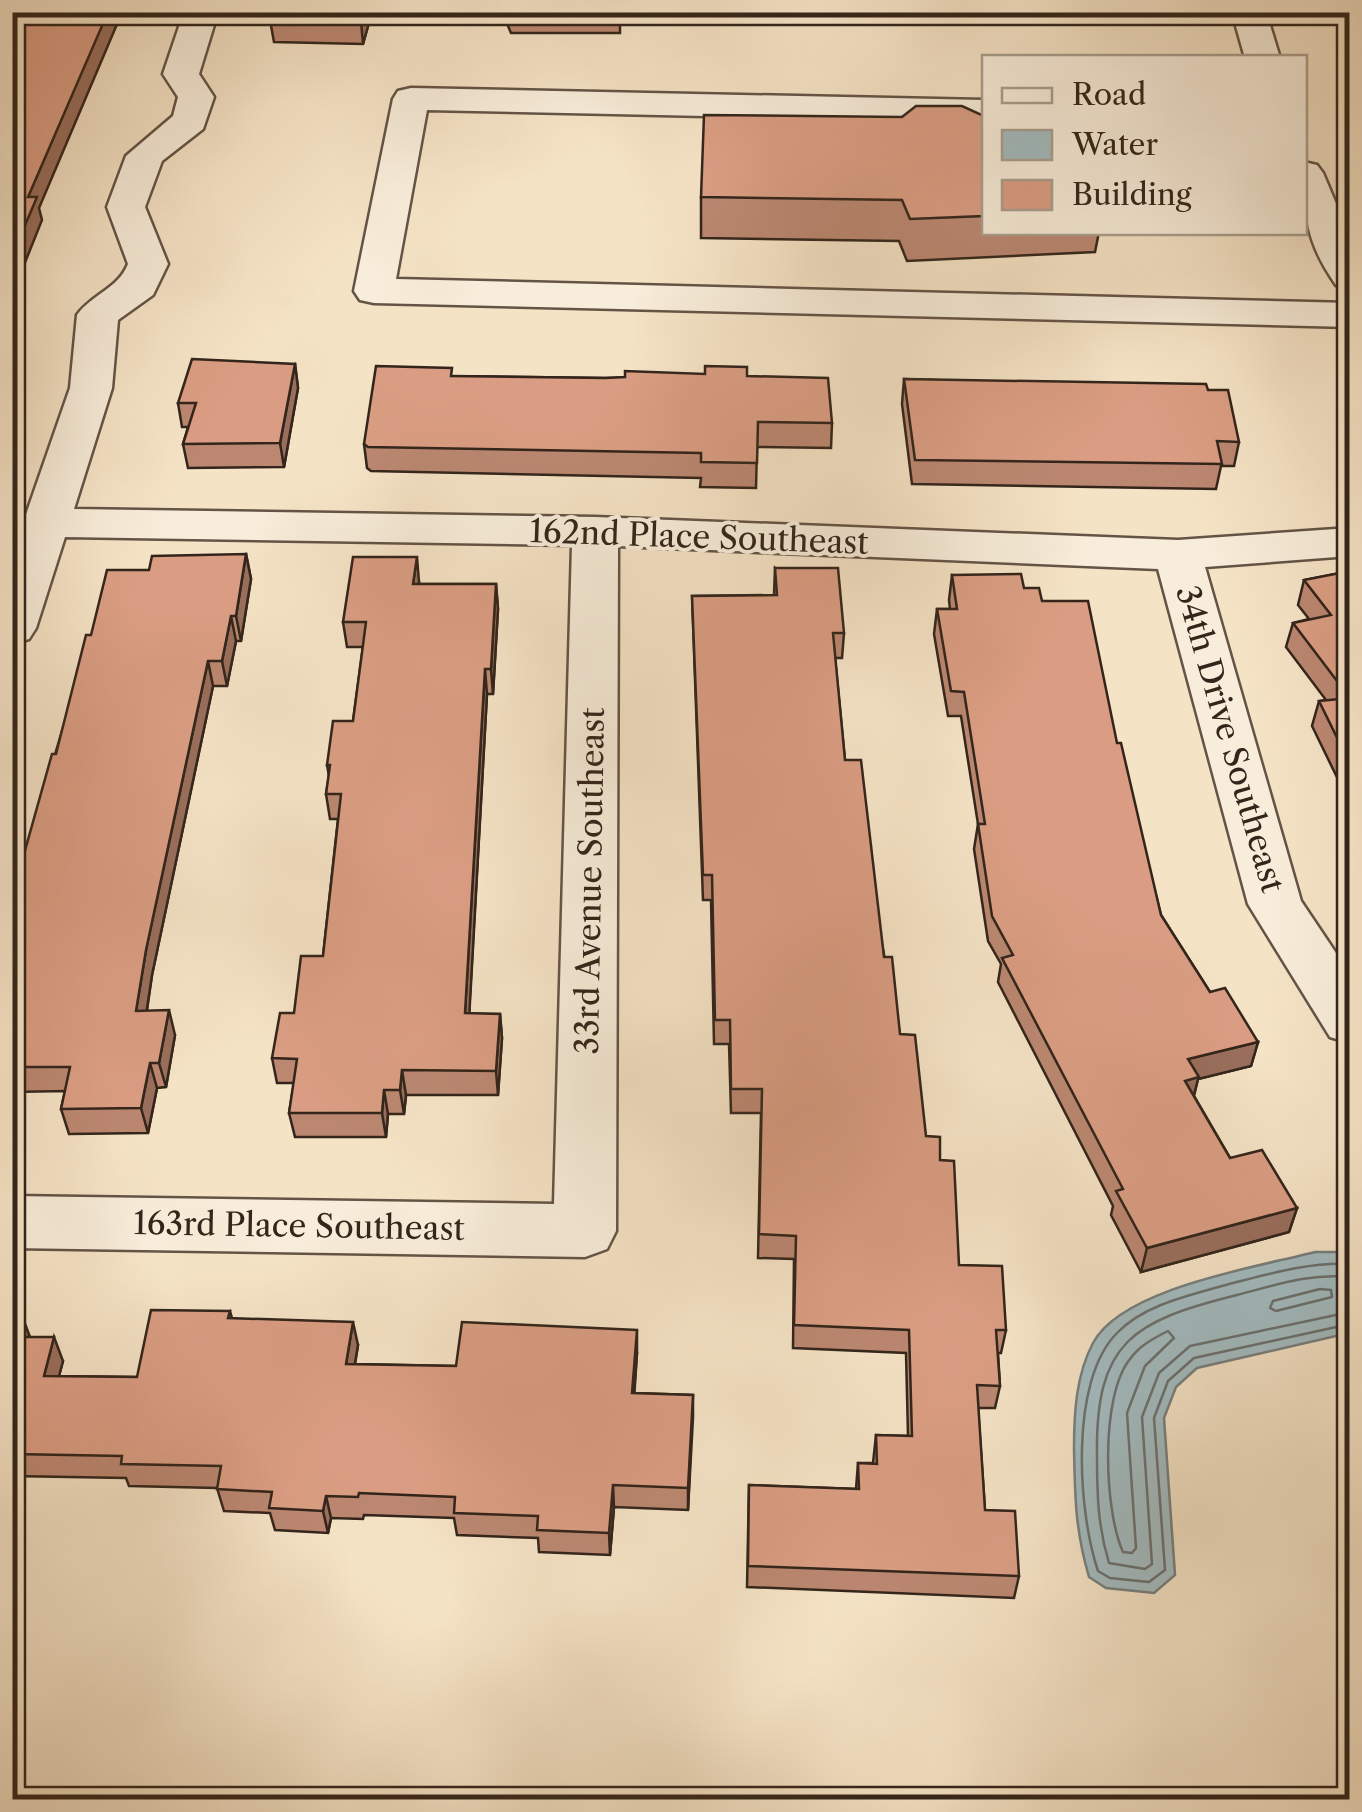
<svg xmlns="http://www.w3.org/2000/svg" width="1362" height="1812" font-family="'Libre Caslon Text',serif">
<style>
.water{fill:#a2bbc0;stroke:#767f7e;stroke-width:2.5}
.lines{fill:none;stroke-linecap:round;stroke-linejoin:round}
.shore{stroke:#6a706e;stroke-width:2.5}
.minor-casing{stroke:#645446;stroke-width:5}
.minor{fill:#f8edda;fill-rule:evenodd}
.wall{fill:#bb8771;stroke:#33251b;stroke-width:2.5}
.shaded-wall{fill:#996e5c;stroke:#33251b;stroke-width:2.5}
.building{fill:#da9d83;stroke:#33251b;stroke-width:2.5}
.labels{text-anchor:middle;stroke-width:8;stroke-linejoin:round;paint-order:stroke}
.street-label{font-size:32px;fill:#33251b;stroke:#f8edda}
</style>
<rect width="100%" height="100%" fill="#f5e3c6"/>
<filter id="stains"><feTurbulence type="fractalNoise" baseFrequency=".002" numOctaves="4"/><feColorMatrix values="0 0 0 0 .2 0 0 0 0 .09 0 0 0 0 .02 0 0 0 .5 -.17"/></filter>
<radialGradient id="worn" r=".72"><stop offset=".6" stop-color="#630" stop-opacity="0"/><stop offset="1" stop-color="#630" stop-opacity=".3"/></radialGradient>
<path class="water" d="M1315,1252H1342L1349,1256V1333L1197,1368L1176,1387L1164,1418L1175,1575L1154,1593L1106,1588L1089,1577C1075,1529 1075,1497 1074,1448C1074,1413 1076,1375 1093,1343C1122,1288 1258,1267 1315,1252Z"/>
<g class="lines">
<g class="shore">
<path d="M1350,1264C1308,1262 1269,1274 1229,1284C1191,1295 1145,1304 1117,1333C1069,1381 1078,1512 1098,1571L1110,1578L1149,1582L1165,1570L1154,1418L1168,1381L1194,1358L1350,1324"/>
<path d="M1350,1277C1310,1273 1276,1285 1237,1295C1133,1321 1095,1341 1097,1457C1097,1495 1098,1527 1109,1563L1145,1569L1152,1564L1142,1417L1159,1373L1190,1346L1350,1312"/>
<polygon points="1320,1289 1331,1290 1332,1297 1276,1311 1270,1308 1273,1301"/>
<path d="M1168,1331L1174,1338L1145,1366L1127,1413L1136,1548L1132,1553L1123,1552C1104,1510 1100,1396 1130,1359C1139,1346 1154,1338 1168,1331Z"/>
</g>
<defs>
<g id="minor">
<path d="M184,12H218L199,74L214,97L203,129L162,161L145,207L168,264L153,295L118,320L112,388L74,509L595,517L1178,540L1350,528V556L1205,567L1301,901L1350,974V1043L1330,1037L1248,904L1158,569L618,546L616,1231L607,1249L585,1257L12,1248V1196L554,1204L572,545L65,537L36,628L29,639L12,644V555L70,388L77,315C92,294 118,289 128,264L107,207L126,156L173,116L178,97L163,74Z"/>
<polygon points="1232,12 1266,12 1280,58 1245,58"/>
<polygon points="411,88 984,100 984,122 427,110 396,279 1350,303 1350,327 374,303 360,300 354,291 393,99 398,91"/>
<path d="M1304,162L1317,165L1323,173L1350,237V288L1336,285C1305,241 1304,213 1304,162Z"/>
</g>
</defs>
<use href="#minor" class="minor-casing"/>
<use href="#minor" class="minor"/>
</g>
<g class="wall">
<polygon points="273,12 372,12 363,44 274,42 270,20"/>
<polygon points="502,12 620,12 620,33 511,33"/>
<polygon points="984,116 984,232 1099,232 1095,252 907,261 899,241 701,238 701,197 902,117"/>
<polygon points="295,364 298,388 284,467 188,468 183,444 188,427 182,427 178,403"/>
<polygon points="453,376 605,378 747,376 832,423 831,448 757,447 756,488 700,487 701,478 371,471 367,468 364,444"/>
<polygon points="904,379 1208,390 1239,442 1234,466 1221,466 1216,489 912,484 902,404"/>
<polygon points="246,554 251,579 241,641 236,641 227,686 213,686 152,975 147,1010 175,1035 166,1087 157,1088 148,1133 69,1134 61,1109 65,1091 12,1092 12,897 91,635 149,570"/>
<polygon points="775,568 844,633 842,658 835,658 845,760 900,1034 926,1136 940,1160 959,1265 1006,1330 1001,1353 998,1353 1000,1386 995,1408 978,1408 985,1510 1019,1576 1014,1598 747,1587 749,1485 856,1489 858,1463 873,1463 876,1435 908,1436 906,1353 793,1348 794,1259 758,1258 761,1113 731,1113 729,1044 714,1044 711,900 703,900 692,596 774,595"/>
<polygon points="1350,571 1350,804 1312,726 1319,701 1326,700 1286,647 1293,623 1309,619 1298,605 1304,580"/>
<polygon points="952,575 1024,588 1042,601 1117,743 1161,915 1210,992 1258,1042 1251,1066 1198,1079 1194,1096 1230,1158 1297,1208 1289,1232 1141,1272 1111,1215 1113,1206 998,982 1001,964 988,941 974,849 978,824 961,716 948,716 934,634 937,609 950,609 949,600"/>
<polygon points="419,582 419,584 496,584 498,609 493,694 487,694 469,1014 500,1014 502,1038 498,1095 406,1095 404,1114 388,1114 386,1137 295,1137 289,1113 294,1083 277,1083 272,1058 323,956 338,819 330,819 326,794 329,776 327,765 353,721 363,647 347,647 343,622"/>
<polygon points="230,1311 232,1318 358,1345 355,1364 456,1366 637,1353 634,1393 693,1395 688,1510 614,1507 610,1555 539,1552 538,1538 457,1535 454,1518 364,1515 363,1519 331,1518 328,1533 275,1530 270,1513 224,1511 217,1488 129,1486 126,1478 12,1476 12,1313 30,1337 63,1361 59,1376 137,1377"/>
</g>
<g class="shaded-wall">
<polygon points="107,12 119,12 120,17 39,208 42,220 12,295 12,256 28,197"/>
<polygon points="363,12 372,12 363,44 361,21"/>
<polygon points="295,364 298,388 284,467 280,443"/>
<polygon points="246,554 251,579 241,641 236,616"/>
<polygon points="417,557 419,582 416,609 413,584"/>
<polygon points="496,584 498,609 493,694 491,669"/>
<polygon points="231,616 236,641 227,686 222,661"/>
<polygon points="208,661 213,686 152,975 143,1035 136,1011 146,950"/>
<polygon points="485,669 487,694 468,1038 465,1013"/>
<polygon points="169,1010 175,1035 166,1087 159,1063"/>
<polygon points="500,1014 502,1038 498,1095 496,1071"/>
<polygon points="1258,1042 1251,1066 1198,1079 1192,1102 1182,1083 1188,1059"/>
<polygon points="150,1063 157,1088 148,1133 141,1108"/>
<polygon points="402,1070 406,1095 404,1114 400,1090"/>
<polygon points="384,1090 388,1114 386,1137 382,1113"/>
<polygon points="1297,1208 1289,1232 1141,1272 1147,1248"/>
<polygon points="21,1313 30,1337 15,1337"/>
<polygon points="353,1322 358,1345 351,1387 346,1364"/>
<polygon points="637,1330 637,1353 633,1416 632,1393"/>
<polygon points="54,1337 63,1361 53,1398 44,1376"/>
<polygon points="693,1395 693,1418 688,1510 688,1488"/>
<polygon points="613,1485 614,1507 610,1555 609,1533"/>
<polygon points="326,1496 331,1518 328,1533 323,1511"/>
</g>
<g class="building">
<polygon points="12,12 108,12 28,197 37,197 12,256"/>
<polygon points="273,12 363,12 361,21 270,20"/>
<polygon points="916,106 962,106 984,116 984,216 910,219 902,200 701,197 704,115 902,117"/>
<polygon points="192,359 295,364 280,443 183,444 196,403 178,403"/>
<polygon points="376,366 452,368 451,376 605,378 625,377 625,371 705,374 705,366 747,367 747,376 828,378 832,423 758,422 757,463 701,462 701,453 368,447 364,444"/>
<polygon points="904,379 1206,384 1208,390 1228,390 1239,442 1217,441 1222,464 915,460"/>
<polygon points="246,554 236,616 231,616 222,661 208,661 146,950 136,1011 169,1010 159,1063 150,1063 141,1108 61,1109 70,1067 12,1067 12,897 52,754 56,754 86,635 91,635 107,570 149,570 152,556"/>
<polygon points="353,557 417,557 413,584 496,584 491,669 485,669 465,1013 500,1014 496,1071 402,1070 400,1090 384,1090 382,1113 289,1113 297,1059 272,1058 280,1013 294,1013 301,956 323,956 341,794 326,794 330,765 327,765 333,721 353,721 366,622 343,622"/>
<polygon points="775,568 838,568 844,633 833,633 845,760 861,760 884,957 892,957 900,1034 915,1035 926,1136 940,1137 940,1160 954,1161 959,1265 1002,1266 1006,1330 996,1330 1000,1386 977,1385 985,1510 1015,1511 1019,1576 748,1566 749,1485 859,1489 858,1463 877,1464 876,1435 912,1436 909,1330 794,1325 796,1236 759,1234 762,1089 731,1089 730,1020 715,1020 712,875 703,875 692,596 777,595"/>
<polygon points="1350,571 1350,698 1293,623 1331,615 1304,580"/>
<polygon points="1021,574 1024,588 1039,588 1042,601 1088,601 1117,743 1121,743 1161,915 1210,992 1225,988 1258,1042 1188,1059 1199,1077 1185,1081 1230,1158 1262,1150 1297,1208 1147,1248 1116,1191 1123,1189 1002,958 1013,955 992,916 978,824 985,824 964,692 951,691 937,609 957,609 952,575"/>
<polygon points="1350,698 1350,764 1319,701"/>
<polygon points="151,1310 230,1311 228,1318 353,1322 346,1364 456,1366 462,1322 637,1330 632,1393 693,1395 688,1488 613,1485 609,1533 537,1530 538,1516 454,1513 455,1497 359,1493 358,1497 326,1496 323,1511 269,1508 272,1492 217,1489 221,1466 121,1464 122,1456 12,1454 12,1313 21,1313 15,1337 54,1337 44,1376 137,1377"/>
</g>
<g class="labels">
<g class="street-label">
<text transform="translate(699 537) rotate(2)" y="11">162nd Place Southeast</text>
<text transform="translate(1230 739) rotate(74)" y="11">34th Drive Southeast</text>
<text transform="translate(590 881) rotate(-89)" y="11">33rd Avenue Southeast</text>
<text transform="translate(299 1226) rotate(1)" y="11">163rd Place Southeast</text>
</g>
</g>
<rect width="1362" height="1812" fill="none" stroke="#f5e3c6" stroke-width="50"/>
<rect x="15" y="15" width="1332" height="1782" fill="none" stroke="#33251b" stroke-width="5"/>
<rect x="25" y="25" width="1312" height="1762" fill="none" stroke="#33251b" stroke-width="2.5"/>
<rect x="982" y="55" width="325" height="180" fill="#f8edda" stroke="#a99d8e" stroke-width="2.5"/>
<rect x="1002" y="88" width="50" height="15" fill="#f8edda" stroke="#a99d8e" stroke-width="2.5"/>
<text x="1072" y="105" font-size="30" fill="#33251b">Road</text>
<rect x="1002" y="130" width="50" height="30" fill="#a2bbc0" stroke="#a99d8e" stroke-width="2.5"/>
<text x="1072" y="155" font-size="30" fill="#33251b">Water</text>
<rect x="1002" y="180" width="50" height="30" fill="#da9d83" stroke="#a99d8e" stroke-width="2.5"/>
<text x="1072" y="205" font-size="30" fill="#33251b">Building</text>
<rect width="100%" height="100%" filter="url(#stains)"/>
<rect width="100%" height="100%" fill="url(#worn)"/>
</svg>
